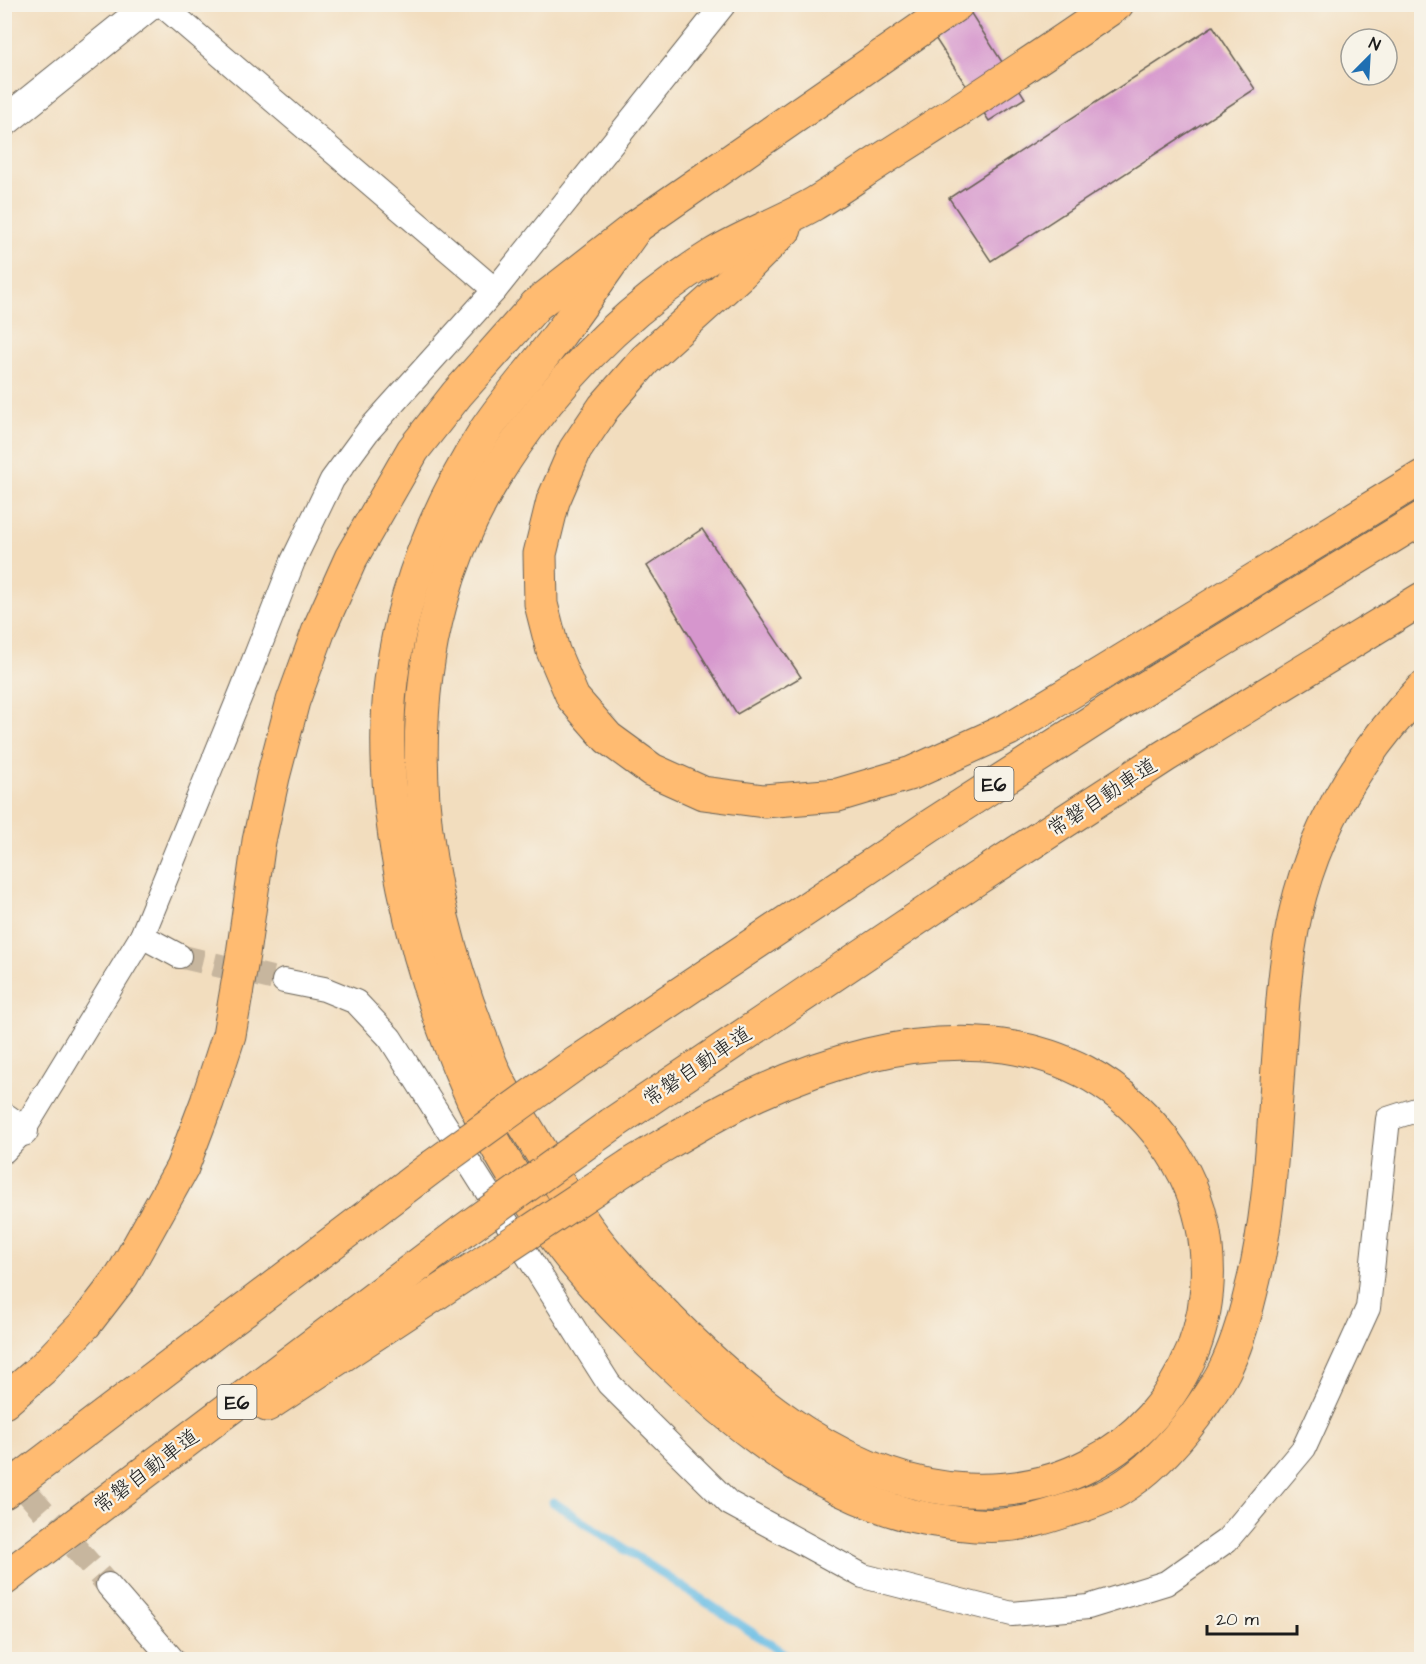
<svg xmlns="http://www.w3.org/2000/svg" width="1426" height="1664" font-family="'Architects Daughter','Klee One',sans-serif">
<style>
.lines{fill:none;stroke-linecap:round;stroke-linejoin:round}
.stream{stroke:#69bde5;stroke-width:9}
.building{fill:#d696cd}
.minor-tunnel{stroke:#c7b69e;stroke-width:24;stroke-dasharray:24 12;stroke-linecap:butt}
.minor-casing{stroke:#676055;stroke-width:26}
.tertiary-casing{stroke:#676055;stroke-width:32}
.motorway-casing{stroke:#676055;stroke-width:35}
.minor{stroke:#fff;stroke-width:24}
.tertiary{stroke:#fff;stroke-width:30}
.motorway{stroke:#ffbb71;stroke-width:33}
.motorway-bridge-casing{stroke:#676055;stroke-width:35;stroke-linecap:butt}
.motorway-bridge{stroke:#ffbb71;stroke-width:33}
.labels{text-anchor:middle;stroke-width:4.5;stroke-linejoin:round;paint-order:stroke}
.shield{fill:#f7f3e8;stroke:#5e5c59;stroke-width:1.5}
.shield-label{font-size:20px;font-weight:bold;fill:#1c1c1c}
.street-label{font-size:21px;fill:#1c1c1c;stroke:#f7f3e8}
</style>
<rect width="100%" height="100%" fill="#f7f3e8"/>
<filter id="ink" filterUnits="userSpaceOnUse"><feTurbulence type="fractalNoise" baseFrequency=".0167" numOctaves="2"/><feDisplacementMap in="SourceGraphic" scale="12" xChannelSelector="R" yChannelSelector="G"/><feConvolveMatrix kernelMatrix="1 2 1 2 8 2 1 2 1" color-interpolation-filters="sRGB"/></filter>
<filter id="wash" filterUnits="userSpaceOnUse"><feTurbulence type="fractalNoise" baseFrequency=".008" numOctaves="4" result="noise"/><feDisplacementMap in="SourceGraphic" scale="24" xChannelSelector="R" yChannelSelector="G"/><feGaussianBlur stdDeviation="1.35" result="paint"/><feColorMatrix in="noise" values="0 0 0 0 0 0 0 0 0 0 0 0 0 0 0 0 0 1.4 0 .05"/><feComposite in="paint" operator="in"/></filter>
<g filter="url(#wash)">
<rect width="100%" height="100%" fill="#f2ddbe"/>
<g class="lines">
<polyline class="stream" points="553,1502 794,1660"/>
</g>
<g id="blocks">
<g class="building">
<polygon points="913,4 965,4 1025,98 989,121"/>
<polygon points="1213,26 1255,89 991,261 949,198"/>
<polygon points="702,529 801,677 737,714 647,566"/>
</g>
</g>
</g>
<g filter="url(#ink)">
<use href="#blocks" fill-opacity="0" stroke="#676055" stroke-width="1.5"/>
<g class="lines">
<g class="minor-tunnel">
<polyline points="179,956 284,981"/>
<polyline points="4,1466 108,1585"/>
</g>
<defs>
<g id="minor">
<polyline points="161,4 495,290"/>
<polyline points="142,936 179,956"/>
<polyline points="284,981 324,989 356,1002 390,1038 609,1384 729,1503 863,1576 1012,1614 1088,1607 1166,1583 1227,1540 1304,1448 1368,1308 1388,1119 1422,1108"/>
<polyline points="4,1151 23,1131 142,936 242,691 293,561 332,480 368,431 495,290 724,4"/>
<polyline points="108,1585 173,1660"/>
</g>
<g id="tertiary">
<polyline points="4,122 151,4"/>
<polyline points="4,1118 23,1131"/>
</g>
<g id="motorway">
<path d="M637,226C611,262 586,299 559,335C535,367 507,398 485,431C437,507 402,591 391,681C376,811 415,967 467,1086C490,1140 521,1190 555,1237C578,1269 607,1300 635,1328C709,1404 804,1488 909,1515C935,1521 976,1527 1003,1525C1025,1524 1047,1517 1068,1510C1085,1505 1103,1499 1118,1490C1148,1472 1174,1444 1195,1416C1205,1401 1216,1387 1224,1371C1236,1347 1244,1320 1250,1295C1272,1212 1273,1126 1280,1041C1283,993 1287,943 1300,895C1322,815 1365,748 1422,689"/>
<polyline points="785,229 741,273 645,360 604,407 575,450 553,501 540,554 541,604 553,651 573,698 608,738 652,770 703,793 764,801 838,795 912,773 1009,729 1104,672 1422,477"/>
<polyline points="575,1064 930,826 1124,701 1422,518"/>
<polyline points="612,1124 973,881 1165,756 1422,599"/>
<path d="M632,1164C673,1140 713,1114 757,1094C897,1029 1074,1006 1172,1152C1210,1210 1218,1284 1193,1350C1173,1399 1137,1441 1089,1465C1051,1485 1010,1492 967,1490C851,1485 748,1399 670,1320C641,1290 610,1260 586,1226C567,1200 553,1171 536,1144C523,1121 507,1099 496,1076C489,1062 484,1046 478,1031C450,960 429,878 423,801C413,662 444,539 528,427C578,359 641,300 713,255C744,236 780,223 812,205C839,189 865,170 892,153C968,105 1043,55 1117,4"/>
<polyline points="4,1402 42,1369 85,1324 122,1276 182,1168 207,1102 229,1035 243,954 259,841 273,777 293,701 320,627 351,558 413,450 457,394 536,305 637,226 957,4"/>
<polyline points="267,1405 484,1262"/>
<polyline points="4,1492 432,1167"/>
<polyline points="4,1579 462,1232"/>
</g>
</defs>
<use href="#minor" class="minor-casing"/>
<use href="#tertiary" class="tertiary-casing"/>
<use href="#motorway" class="motorway-casing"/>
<use href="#minor" class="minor"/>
<use href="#tertiary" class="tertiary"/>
<use href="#motorway" class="motorway"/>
<defs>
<g id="motorway-bridge">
<polyline points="432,1167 575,1064"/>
<polyline points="462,1232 612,1124"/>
<polyline points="484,1262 632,1164"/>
</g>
</defs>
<use href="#motorway-bridge" class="motorway-bridge-casing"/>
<use href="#motorway-bridge" class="motorway-bridge"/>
</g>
</g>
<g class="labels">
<g class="shield">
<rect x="974.5" y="767" width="39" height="34" rx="4.5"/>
<rect x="217.5" y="1385" width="39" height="34" rx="4.5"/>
</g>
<g class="shield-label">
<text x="994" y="791">E6</text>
<text x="237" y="1409">E6</text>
</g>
<g class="street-label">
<text transform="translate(1102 797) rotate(-33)" y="7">常磐自動車道</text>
<text transform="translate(697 1066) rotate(-34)" y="7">常磐自動車道</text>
<text transform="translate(146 1471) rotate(-37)" y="7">常磐自動車道</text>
</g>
</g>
<rect width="1426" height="1664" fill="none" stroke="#f7f3e8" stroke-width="24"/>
<g transform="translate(1369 57) rotate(24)"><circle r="28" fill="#f7f3e8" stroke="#9f9d96" stroke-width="1.5"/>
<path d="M0-4.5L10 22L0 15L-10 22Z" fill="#1f6fb2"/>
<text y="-9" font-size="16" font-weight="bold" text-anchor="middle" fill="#1c1c1c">N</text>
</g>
<path d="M1207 1625v9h90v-9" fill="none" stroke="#1c1c1c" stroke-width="3"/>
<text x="1216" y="1625" font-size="18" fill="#1c1c1c" stroke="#f7f3e8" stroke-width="4.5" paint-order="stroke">20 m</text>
</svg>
